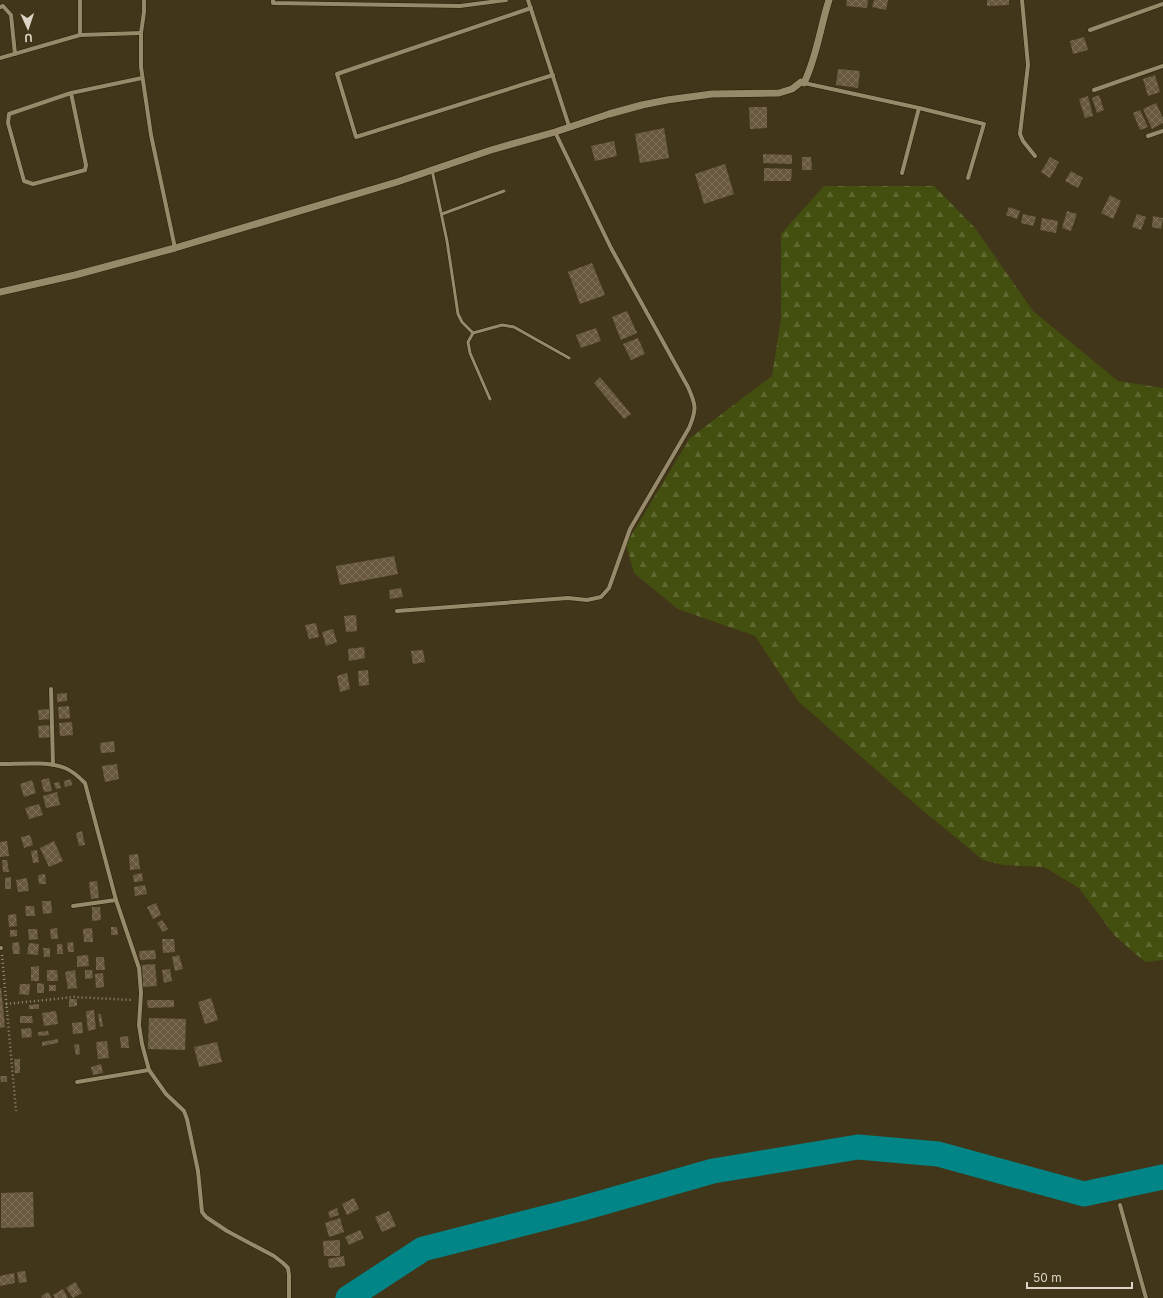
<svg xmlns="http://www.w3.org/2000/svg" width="1163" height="1298" font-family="Inter,sans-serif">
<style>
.forest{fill:url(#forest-firs)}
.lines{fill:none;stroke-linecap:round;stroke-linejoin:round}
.river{stroke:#028587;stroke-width:25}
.building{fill:url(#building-cross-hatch)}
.service-casing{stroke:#281d02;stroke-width:4}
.minor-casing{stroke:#281d02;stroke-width:5}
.tertiary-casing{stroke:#281d02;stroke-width:8}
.path{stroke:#958c77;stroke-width:2.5;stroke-dasharray:1 3;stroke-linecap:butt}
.service{stroke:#978a6b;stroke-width:3}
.minor{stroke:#978a6b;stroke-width:4}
.tertiary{stroke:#978a6b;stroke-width:7}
</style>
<defs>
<pattern id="forest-firs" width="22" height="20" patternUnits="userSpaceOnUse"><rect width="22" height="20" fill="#434f0e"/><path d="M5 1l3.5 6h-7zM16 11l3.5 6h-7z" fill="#5e6730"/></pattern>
<pattern id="building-cross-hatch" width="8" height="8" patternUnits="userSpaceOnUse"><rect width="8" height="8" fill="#68583d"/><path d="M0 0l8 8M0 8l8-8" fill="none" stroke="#7d6f58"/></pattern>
</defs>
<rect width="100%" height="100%" fill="#42361a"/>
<polygon class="forest" points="824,186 934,186 975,228 1033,311 1118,381 1163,388 1163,960 1145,962 1115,936 1079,888 1044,867 1003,865 983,860 915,804 798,701 755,636 678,609 634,573 626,544 690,438 772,376 781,319 781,234"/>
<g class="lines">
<polyline class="river" points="348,1298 423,1249 580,1209 713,1171 858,1147 938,1154 1084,1194 1163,1177"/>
</g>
<g class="building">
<polygon points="847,0 868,0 867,8 846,6"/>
<polygon points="874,0 888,0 886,10 872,7"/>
<polygon points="987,0 1009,0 1009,5 987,6"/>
<polygon points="1084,37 1088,50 1073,54 1070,41"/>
<polygon points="838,69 860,71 858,88 836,85"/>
<polygon points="1155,75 1160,92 1148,96 1143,79"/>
<polygon points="1099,95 1104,110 1097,113 1092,98"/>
<polygon points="1088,96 1093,116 1085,118 1079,99"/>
<polygon points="1156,103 1163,118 1163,123 1152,129 1143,109"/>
<polygon points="749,107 767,107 767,128 750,129"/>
<polygon points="1140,110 1148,127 1140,130 1133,113"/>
<polygon points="664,128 669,158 640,163 635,134"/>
<polygon points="614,141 617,156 595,161 591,146"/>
<polygon points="763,154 792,155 792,164 763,163"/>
<polygon points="802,157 811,157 812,170 802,170"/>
<polygon points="1050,157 1059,162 1050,178 1041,172"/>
<polygon points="725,164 734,194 704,204 695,174"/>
<polygon points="764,168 792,169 791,181 764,181"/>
<polygon points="1071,171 1083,178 1078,188 1065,181"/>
<polygon points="1110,195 1121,201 1113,219 1101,213"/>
<polygon points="1009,207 1020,211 1017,219 1006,215"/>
<polygon points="1067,211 1077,214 1071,231 1062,228"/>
<polygon points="1023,214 1036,217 1033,226 1021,223"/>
<polygon points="1137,214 1146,217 1141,230 1132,227"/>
<polygon points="1153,216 1163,218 1161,229 1152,227"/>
<polygon points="1042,218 1058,221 1056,233 1040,230"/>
<polygon points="592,263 605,295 580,304 568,272"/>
<polygon points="627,311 637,333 621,340 612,317"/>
<polygon points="596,328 601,341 581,348 576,335"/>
<polygon points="638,338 645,354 631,360 623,344"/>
<polygon points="600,377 631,414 624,419 594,383"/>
<polygon points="394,556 398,574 340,585 336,566"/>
<polygon points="401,588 403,597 390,599 389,590"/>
<polygon points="356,615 357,631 346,632 344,616"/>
<polygon points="316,623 319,637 309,639 305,625"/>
<polygon points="333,629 337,642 326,646 322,632"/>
<polygon points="364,647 365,658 349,661 348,649"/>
<polygon points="423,650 425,662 413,664 411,651"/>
<polygon points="368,670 369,685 359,686 358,671"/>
<polygon points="347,673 350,689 340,692 337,676"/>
<polygon points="67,693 67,701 57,702 57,694"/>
<polygon points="69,706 70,718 59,719 58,707"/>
<polygon points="49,709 50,719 39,720 38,710"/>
<polygon points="72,722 73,735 60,736 59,723"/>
<polygon points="51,725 52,737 39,738 38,726"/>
<polygon points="114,741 115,752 101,753 100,743"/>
<polygon points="117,764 119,779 105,782 102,766"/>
<polygon points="49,778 52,791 44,792 41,780"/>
<polygon points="71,779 72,785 65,787 64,781"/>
<polygon points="32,780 36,793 24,797 20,784"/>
<polygon points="59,782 61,788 56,789 54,783"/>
<polygon points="57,792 60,805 46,808 43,796"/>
<polygon points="39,804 43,815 29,819 25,808"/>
<polygon points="82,831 85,845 79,846 76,833"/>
<polygon points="30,835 33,845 24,848 21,837"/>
<polygon points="7,841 9,856 0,857 0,842"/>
<polygon points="54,841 63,861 49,867 40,848"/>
<polygon points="37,850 39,862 33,863 31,851"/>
<polygon points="138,854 140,869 130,870 129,855"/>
<polygon points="2,860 7,860 9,872 3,872"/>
<polygon points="142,873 143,881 134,882 133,875"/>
<polygon points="45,874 46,884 39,884 38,875"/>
<polygon points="11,877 11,889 5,889 5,878"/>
<polygon points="27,878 29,891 18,892 16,880"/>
<polygon points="97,881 99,898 91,899 89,882"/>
<polygon points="145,885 147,894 135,896 134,887"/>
<polygon points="42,901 51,901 52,913 43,914"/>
<polygon points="156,903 161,915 153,919 147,907"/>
<polygon points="25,906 34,906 35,916 26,916"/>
<polygon points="92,907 100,907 101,920 92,921"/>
<polygon points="16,914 17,926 9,927 8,915"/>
<polygon points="162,920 168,929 163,932 157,923"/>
<polygon points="111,927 117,927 118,935 111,935"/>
<polygon points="57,928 58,939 51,939 50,929"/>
<polygon points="92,928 93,942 84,942 83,929"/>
<polygon points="28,929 37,929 38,939 29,940"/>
<polygon points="10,930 17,930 17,936 10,937"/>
<polygon points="162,939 174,939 175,952 163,953"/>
<polygon points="19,942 20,954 13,954 12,943"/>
<polygon points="73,942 74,952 68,952 67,943"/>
<polygon points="29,943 39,944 38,955 27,954"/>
<polygon points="57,944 62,944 63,954 57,954"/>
<polygon points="43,948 50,948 50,957 44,957"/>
<polygon points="155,950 156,959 140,960 139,951"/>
<polygon points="88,955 89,966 77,967 77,956"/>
<polygon points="179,955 183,969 175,971 172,957"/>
<polygon points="96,957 104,957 105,970 96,970"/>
<polygon points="155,964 157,986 143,987 142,965"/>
<polygon points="39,966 39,981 31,981 31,967"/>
<polygon points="170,969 172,981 164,983 162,970"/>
<polygon points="47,970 57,970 58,981 47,981"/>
<polygon points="75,970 77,988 68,989 65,972"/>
<polygon points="85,970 92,970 93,978 85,979"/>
<polygon points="103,973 104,987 96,988 95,974"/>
<polygon points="37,983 44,984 44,993 37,993"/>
<polygon points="20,984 30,984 29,995 19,994"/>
<rect x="49" y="985" width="7" height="6"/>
<polygon points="0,988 1,988 5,1027 0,1028"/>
<polygon points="211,998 218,1020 205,1024 198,1002"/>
<polygon points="69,999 77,999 77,1006 69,1007"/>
<polygon points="147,1000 174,1000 174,1007 148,1008"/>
<polygon points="39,1004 39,1009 29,1009 29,1005"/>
<polygon points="94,1010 96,1029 88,1031 86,1011"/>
<polygon points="56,1011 58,1024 44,1026 42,1013"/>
<polygon points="98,1014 101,1014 103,1026 100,1027"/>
<polygon points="20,1016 32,1016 33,1023 20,1023"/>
<polygon points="149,1018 186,1019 185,1050 148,1049"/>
<polygon points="82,1022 83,1033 73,1034 72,1023"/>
<polygon points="31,1028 32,1037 22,1038 21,1029"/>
<polygon points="48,1031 49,1035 38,1036 38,1032"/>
<polygon points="128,1036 129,1048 121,1048 120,1037"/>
<polygon points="58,1039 58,1043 42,1046 42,1042"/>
<polygon points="107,1041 109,1058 98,1059 96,1042"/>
<polygon points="217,1042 222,1062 199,1067 194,1047"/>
<polygon points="79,1044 80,1054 76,1055 74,1045"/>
<polygon points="14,1059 20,1059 20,1073 15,1073"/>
<polygon points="101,1064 103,1073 93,1075 91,1067"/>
<polygon points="0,1076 7,1076 7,1082 1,1082"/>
<polygon points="33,1192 34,1227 1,1228 1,1193"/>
<polygon points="354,1198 359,1209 347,1215 342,1204"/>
<polygon points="337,1208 339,1215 330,1218 328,1212"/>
<polygon points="389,1211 396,1226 382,1232 375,1217"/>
<polygon points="340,1218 344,1232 329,1237 325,1223"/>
<polygon points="360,1230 364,1238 349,1245 345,1237"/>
<polygon points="340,1240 340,1256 324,1256 323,1241"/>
<polygon points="344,1256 345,1266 329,1268 328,1259"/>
<polygon points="25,1271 27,1282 19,1283 17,1272"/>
<polygon points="14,1273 15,1283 0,1286 0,1276"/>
<polygon points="75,1282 82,1293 73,1298 66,1288"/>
<polygon points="63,1289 68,1298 55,1298 53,1295"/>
<polygon points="48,1292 52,1298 42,1298 41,1296"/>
</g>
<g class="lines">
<defs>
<g id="service">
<polyline points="432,170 447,241 458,314 462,322 473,333 502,325 514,327 569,358"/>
<polyline points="442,214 504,191"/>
<polyline points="473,333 468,342 470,353 490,399"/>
</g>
<g id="minor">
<polyline points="144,0 144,12 141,33 141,67 151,135 175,248"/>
<polyline points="273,0 273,3 460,6 506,0"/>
<polyline points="528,0 569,126"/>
<polyline points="1022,0 1028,65 1020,134 1023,141 1035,156"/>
<polyline points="0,7 3,6 11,15 15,54"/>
<polyline points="531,8 337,74 356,137 553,75"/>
<polyline points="1090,30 1163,4"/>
<polyline points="80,35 80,0"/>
<polyline points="0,58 80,35 141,33"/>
<polyline points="804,83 919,108 984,124 968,178"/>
<polyline points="1094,90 1163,66"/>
<polyline points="71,93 86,165 85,170 33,184 24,181 8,123 9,114 71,93 142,78"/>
<polyline points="1148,136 1163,131"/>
<polyline points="902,173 919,108"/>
<path d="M397,611L568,598L587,600L601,597L609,588L630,529L689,428C697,409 696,405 688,387L611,248L555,132"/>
<polyline points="51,689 53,765"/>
<path d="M0,764C20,764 47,761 65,768C73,771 79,777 85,783L116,900L139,968L141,993L139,1025L142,1044L149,1070L166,1094L184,1111L187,1119L198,1171L202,1212L206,1217L227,1231L274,1256L283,1263L288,1268L289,1275V1298"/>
<polyline points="73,906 116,900"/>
<polyline points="0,948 1,948"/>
<polyline points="77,1082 149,1070"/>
<polyline points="1120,1205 1146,1298"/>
</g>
<path id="tertiary" d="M0,292L75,275L175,248L397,182L491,150L555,132L609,114L642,105L667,100L712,94L779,93L792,89L801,82L804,83C817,56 820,28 829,0"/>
</defs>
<use href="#service" class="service-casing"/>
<use href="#minor" class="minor-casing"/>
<use href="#tertiary" class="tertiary-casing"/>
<g class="path">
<polyline points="2,955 16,1111"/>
<polyline points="6,1004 74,997 133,1000"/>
</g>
<use href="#service" class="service"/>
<use href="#minor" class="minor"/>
<use href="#tertiary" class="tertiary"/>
</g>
<g transform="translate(28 28) rotate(177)" stroke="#42361a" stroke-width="3" paint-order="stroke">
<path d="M0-3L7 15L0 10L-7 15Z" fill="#dcd5c5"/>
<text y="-6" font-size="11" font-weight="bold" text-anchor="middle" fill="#dcd5c5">U</text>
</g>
<path d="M1027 1282v6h105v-6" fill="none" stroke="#dcd5c5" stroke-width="2"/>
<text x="1033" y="1282" font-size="12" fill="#dcd5c5" stroke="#42361a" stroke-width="3" paint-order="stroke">50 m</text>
</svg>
